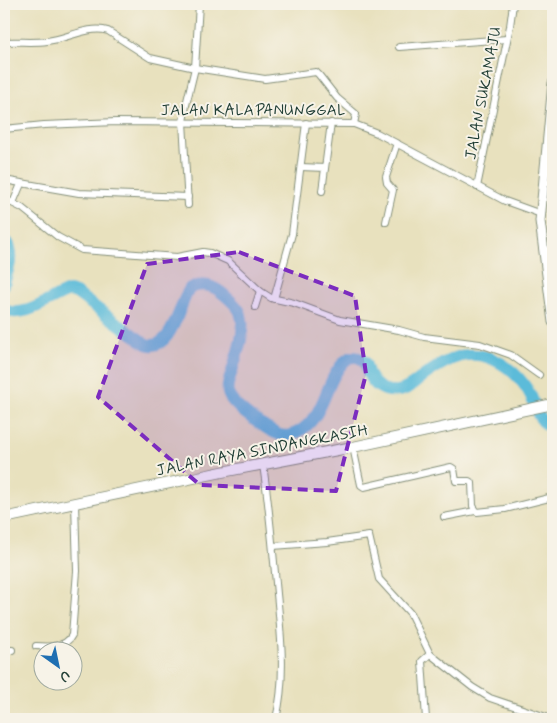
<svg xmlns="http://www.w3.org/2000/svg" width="557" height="723" font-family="Mynerve,sans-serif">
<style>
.built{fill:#e1d4f3}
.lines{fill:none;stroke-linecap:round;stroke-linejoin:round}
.river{stroke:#5bbbd9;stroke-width:12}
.minor-casing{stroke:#848f79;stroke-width:8}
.secondary-casing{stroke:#848f79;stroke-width:11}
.trunk-casing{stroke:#848f79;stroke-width:12}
.minor{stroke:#fff;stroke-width:6}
.secondary{stroke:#fff;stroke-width:9}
.trunk{stroke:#fff;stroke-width:10}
.marked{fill:#7b2cbf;fill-opacity:0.2;stroke:#7b2cbf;stroke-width:4;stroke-dasharray:10 6;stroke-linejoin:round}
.labels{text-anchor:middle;stroke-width:4;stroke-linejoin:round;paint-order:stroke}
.street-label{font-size:16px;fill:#1f3d34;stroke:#f7f3e8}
</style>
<rect width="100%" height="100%" fill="#f7f3e8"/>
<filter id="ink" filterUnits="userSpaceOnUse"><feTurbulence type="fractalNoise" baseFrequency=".02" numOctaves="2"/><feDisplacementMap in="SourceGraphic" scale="10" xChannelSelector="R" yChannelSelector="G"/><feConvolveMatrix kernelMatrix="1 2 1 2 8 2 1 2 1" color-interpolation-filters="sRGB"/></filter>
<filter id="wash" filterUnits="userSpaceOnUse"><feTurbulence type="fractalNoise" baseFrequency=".0096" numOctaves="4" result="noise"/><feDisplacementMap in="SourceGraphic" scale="20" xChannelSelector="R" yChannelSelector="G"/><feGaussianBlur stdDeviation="1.12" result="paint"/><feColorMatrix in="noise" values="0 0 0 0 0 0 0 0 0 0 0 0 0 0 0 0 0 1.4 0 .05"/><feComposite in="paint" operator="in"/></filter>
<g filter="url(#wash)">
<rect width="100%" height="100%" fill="#e8e1be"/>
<polygon class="built" points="547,195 553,196 553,216 545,215"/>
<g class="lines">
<g class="river">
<path d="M4,242L8,243C15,256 7,271 4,285"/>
<path d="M4,310C26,319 49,298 69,291L76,293L146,344C172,353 179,303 190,288C203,283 212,285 222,293C228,298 237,305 240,312C247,330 237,354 232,371C230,378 226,386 228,393C232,407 267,430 280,435C286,437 292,435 298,432C326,417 324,381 345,361C351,356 360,355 365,363C367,366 367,370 368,373C373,386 385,393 398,391C407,390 415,383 421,378C440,364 462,349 487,357C506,363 522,378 531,396C537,411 537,420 553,429"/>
</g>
</g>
</g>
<g filter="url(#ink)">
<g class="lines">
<defs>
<g id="minor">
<path d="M4,42C18,41 33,43 47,41C67,39 89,25 108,31L150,58L195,68L265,79L316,72L319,75L337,98L356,114L354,124"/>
<polyline points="399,47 507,39"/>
<polyline points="4,129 44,125 116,122 354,124 377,133 505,201 541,214"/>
<polyline points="301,167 325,168"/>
<polyline points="4,180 79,193 188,197"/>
<polyline points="543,182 553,184"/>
<polyline points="477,187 510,26 513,4"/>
<polyline points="322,191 331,123"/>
<polyline points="4,202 10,202 22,208 58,237 82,250 177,257 203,252 210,253 228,261 260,291 271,298 294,303 340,320 399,330 424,337 480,344 511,355 539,375"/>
<polyline points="13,203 21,184"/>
<polyline points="188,205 183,122 186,105 195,68 199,4"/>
<polyline points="386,222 393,190 387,183 386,177 397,143"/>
<polyline points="274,299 292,234 306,123"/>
<polyline points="255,307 260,291"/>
<polyline points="353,447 361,485 364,487 451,467 454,469 456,481 469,481 472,483 473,506 477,512 505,509 553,497"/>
<path d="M263,465C269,504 272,543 276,583C280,628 287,674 276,719"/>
<polyline points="444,517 475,511"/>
<polyline points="273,546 327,542 369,536 379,579 410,613 430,654 472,687 490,698 552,719"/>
<path d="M36,646C48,647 66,648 72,635L77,571L75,503"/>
<polyline points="4,650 12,650"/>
<polyline points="426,719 422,661 430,654"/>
</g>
<polyline id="secondary" points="553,83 540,221 553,322"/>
<polyline id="trunk" points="4,518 222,472 353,447 553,404"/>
</defs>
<use href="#minor" class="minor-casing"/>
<use href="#secondary" class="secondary-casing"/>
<use href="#trunk" class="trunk-casing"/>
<use href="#minor" class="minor"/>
<use href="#secondary" class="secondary"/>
<use href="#trunk" class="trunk"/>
</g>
</g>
<path class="marked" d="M239,252L355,296L366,374L336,491L200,485L98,397L147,264Z"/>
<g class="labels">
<g class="street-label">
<text transform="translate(482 93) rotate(-79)" y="6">JALAN SUKAMAJU</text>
<text x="253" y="115">JALAN KALAPANUNGGAL</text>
<text transform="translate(262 449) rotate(-11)" y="6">JALAN RAYA SINDANGKASIH</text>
</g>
</g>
<rect width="557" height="723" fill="none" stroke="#f7f3e8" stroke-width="20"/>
<g transform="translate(58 666) rotate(147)"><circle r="24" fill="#f7f3e8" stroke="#a1aaa0"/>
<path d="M0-4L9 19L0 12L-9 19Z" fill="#1f6fb2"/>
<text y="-8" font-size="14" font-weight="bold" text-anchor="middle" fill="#1f3d34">U</text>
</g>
</svg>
